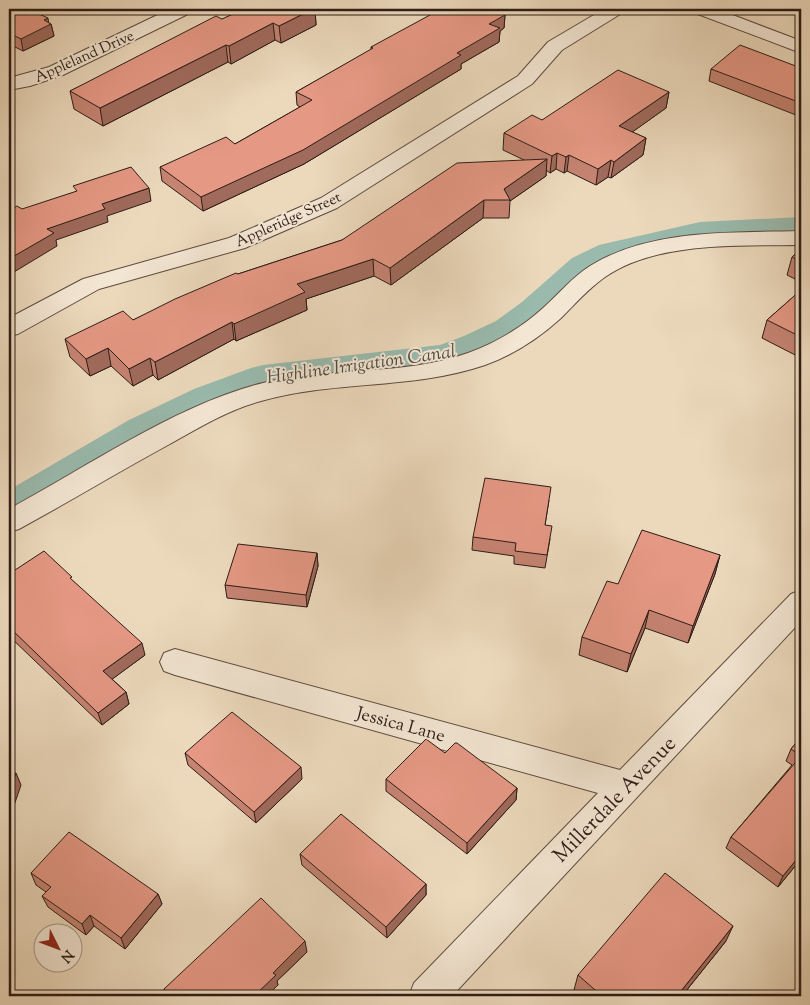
<svg xmlns="http://www.w3.org/2000/svg" width="810" height="1005" font-family="'Sorts Mill Goudy',serif">
<style>
.lines{fill:none;stroke-linecap:round;stroke-linejoin:round}
.canal{fill:#99baad;fill-rule:evenodd}
.minor-casing{stroke:#5d4b40;stroke-width:2}
.minor{fill:#f3e6d3;fill-rule:evenodd}
.wall{fill:#c58372;stroke:#2d1c16}
.shaded-wall{fill:#a06a5c;stroke:#2d1c16}
.building{fill:#e59884;stroke:#2d1c16}
.labels{text-anchor:middle;stroke-width:4;stroke-linejoin:round;paint-order:stroke}
.far-street-label{font-size:15px;fill:#2d1c16;stroke:#f3e6d3}
.street-label{font-size:18px;fill:#2d1c16;stroke:#f3e6d3}
.water-label{font-size:19px;font-style:italic;fill:#4d4b43;stroke:#f3e6d3}
.near-street-label{font-size:21px;fill:#2d1c16;stroke:#f3e6d3}
</style>
<rect width="100%" height="100%" fill="#ecd9bc"/>
<filter id="stains"><feTurbulence type="fractalNoise" baseFrequency=".004" numOctaves="4"/><feColorMatrix values="0 0 0 0 .2 0 0 0 0 .09 0 0 0 0 .02 0 0 0 .5 -.17"/></filter>
<radialGradient id="worn" r=".72"><stop offset=".6" stop-color="#630" stop-opacity="0"/><stop offset="1" stop-color="#630" stop-opacity=".3"/></radialGradient>
<g class="lines">
<polygon class="canal" points="801,217 801,235 700,240 620,258 594,272 544,316 518,335 486,352 443,366 267,387 218,405 153,438 92,472 22,517 9,520 9,490 129,420 194,389 251,368 263,365 440,345 464,336 496,321 522,302 572,258 599,245 700,222"/>
<defs>
<g id="minor">
<polygon points="170,9 193,9 190,13 63,75 30,86 9,90 9,78 49,67"/>
<polygon points="604,9 625,9 622,13 562,50 532,84 337,208 245,248 99,289 18,334 9,336 9,318 83,279 229,238 321,198 518,76 548,42"/>
<polygon points="692,9 717,9 801,41 801,53 695,13"/>
<path d="M801,231V245C740,246 657,241 605,277C588,289 575,304 561,318C539,338 513,355 485,365C412,390 334,380 261,401C228,410 198,428 168,445C118,472 69,502 19,529L9,532V509C87,467 178,404 263,383C330,367 403,376 468,353C495,343 521,328 542,309C558,295 572,277 590,266C651,228 733,233 801,231Z"/>
<polygon points="801,590 801,621 452,996 409,996 414,983 598,793 175,675 164,671 160,662 164,653 175,649 620,770 791,594"/>
</g>
</defs>
<use href="#minor" class="minor-casing"/>
<use href="#minor" class="minor"/>
</g>
<g class="wall">
<polygon points="9,9 51,24 54,36 23,51 9,44"/>
<polygon points="244,9 315,9 316,25 281,43 275,40 231,64 228,62 103,126 74,109 70,91"/>
<polygon points="505,15 504,28 500,31 499,42 461,64 461,69 304,164 203,211 162,181 160,167 235,144 300,107 297,105 296,92 371,50 371,47"/>
<polygon points="801,68 801,117 709,81 711,69"/>
<polygon points="669,92 666,108 632,132 646,138 643,155 611,178 608,177 596,185 567,171 564,173 556,169 550,173 546,170 546,176 510,201 509,218 483,218 391,285 374,276 306,299 307,310 236,341 234,339 158,380 153,375 133,386 111,366 90,376 70,357 65,339 133,320 238,274 342,240 524,160 503,150 504,133 542,120"/>
<polygon points="801,249 801,282 787,275 792,257"/>
<polygon points="801,290 801,358 762,338 767,320"/>
<polygon points="549,500 545,525 550,539 545,568 514,564 514,556 472,550 473,537"/>
<polygon points="317,553 318,566 307,607 227,598 225,585"/>
<polygon points="720,555 715,574 688,643 645,628 627,672 579,655 582,637 618,584"/>
<polygon points="9,574 73,581 145,655 112,679 126,692 129,704 102,725 9,636"/>
<polygon points="801,737 801,859 778,887 726,848 731,837 792,765 786,761 791,749"/>
<polygon points="185,753 302,779 256,823 188,765"/>
<polygon points="445,753 517,788 516,800 467,854 386,791 386,779"/>
<polygon points="300,854 426,884 426,895 387,938 302,865"/>
<polygon points="31,873 158,894 162,904 125,949 94,926 86,935 48,907 42,896 46,892 36,885"/>
<polygon points="726,941 682,996 581,996 574,990 578,975"/>
<polygon points="307,952 277,981 278,985 267,996 166,996 164,989"/>
</g>
<g class="shaded-wall">
<polygon points="313,9 315,9 316,25 281,43 279,26"/>
<polygon points="493,9 515,9 505,15 504,28 500,31 499,42 461,64 461,69 304,164 203,211 201,197 457,53 489,24"/>
<polygon points="48,18 49,25 51,24 54,36 23,51 21,39 44,20"/>
<polygon points="273,23 275,40 231,64 229,46"/>
<polygon points="226,45 228,62 103,126 100,108"/>
<polygon points="669,92 666,108 617,143 619,126"/>
<polygon points="646,138 643,155 611,178 614,162"/>
<polygon points="557,153 556,169 550,173 552,156"/>
<polygon points="569,155 567,171 564,173 566,157"/>
<polygon points="547,159 546,176 510,201 504,189"/>
<polygon points="611,160 608,177 596,185 598,169"/>
<polygon points="149,188 151,201 107,216 108,222 56,240 57,246 9,275 9,259 47,229 102,204"/>
<polygon points="484,200 483,218 391,285 390,268"/>
<polygon points="373,259 374,276 306,299 307,310 236,341 234,324 297,284"/>
<polygon points="232,322 234,339 158,380 155,362"/>
<polygon points="108,348 111,366 90,376 86,359"/>
<polygon points="150,358 153,375 133,386 129,369"/>
<polygon points="317,553 318,566 307,607 306,595"/>
<polygon points="720,555 715,574 688,643 693,626"/>
<polygon points="649,610 645,628 627,672 631,654"/>
<polygon points="142,643 145,655 107,683 103,671"/>
<polygon points="126,692 129,704 102,725 98,713"/>
<polygon points="301,767 302,779 256,823 254,812"/>
<polygon points="16,773 21,785 9,820 9,793"/>
<polygon points="517,788 516,800 467,854 467,843"/>
<polygon points="801,854 801,859 778,887 783,876"/>
<polygon points="426,884 426,895 387,938 386,927"/>
<polygon points="158,894 162,904 125,949 121,938"/>
<polygon points="90,915 94,926 86,935 82,924"/>
<polygon points="733,926 726,941 682,996 677,996"/>
<polygon points="305,941 307,952 277,981 278,985 267,996 254,996 273,973"/>
</g>
<g class="building">
<polygon points="9,9 28,9 48,18 44,20 51,24 21,39 9,33"/>
<polygon points="244,9 313,9 279,26 273,23 229,46 226,45 100,108 70,91 216,16 222,19"/>
<polygon points="441,9 494,9 493,9 505,15 489,24 500,28 457,53 461,55 303,150 201,197 160,167 226,137 235,144 312,100 296,92 373,48 371,47"/>
<polygon points="740,45 801,68 801,103 711,69"/>
<polygon points="618,70 669,92 619,126 646,138 614,162 611,160 598,169 569,155 566,157 557,153 552,156 504,133 532,115 542,120"/>
<polygon points="547,159 504,189 510,200 484,200 390,268 373,259 297,284 305,292 234,324 232,322 155,362 150,358 129,369 108,348 86,359 65,339 123,311 133,320 175,299 236,273 238,274 342,240 457,163"/>
<polygon points="131,167 149,188 102,204 105,209 47,229 54,233 9,259 9,211 17,206 22,209 77,191 73,186"/>
<polygon points="801,249 801,262 792,257"/>
<polygon points="801,290 801,337 767,320"/>
<polygon points="485,478 551,487 545,525 552,526 547,555 515,551 516,543 473,537"/>
<polygon points="642,530 720,555 693,626 649,610 631,654 582,637 607,581 618,584"/>
<polygon points="238,544 317,553 306,595 225,585"/>
<polygon points="44,551 72,577 70,578 142,643 103,671 126,692 98,713 9,627 9,574"/>
<polygon points="232,712 301,767 254,812 185,753"/>
<polygon points="801,737 801,854 783,876 731,837 801,756 791,749"/>
<polygon points="426,739 445,753 455,743 457,743 517,788 467,843 386,779"/>
<polygon points="9,772 16,773 9,793"/>
<polygon points="341,814 426,884 386,927 300,854"/>
<polygon points="69,832 158,894 121,938 90,915 82,924 42,896 51,887 31,873"/>
<polygon points="665,873 733,926 677,996 602,996 578,975"/>
<polygon points="261,898 305,941 273,973 276,975 254,996 170,996 164,989"/>
</g>
<g class="labels">
<g class="far-street-label">
<text transform="translate(84 56) rotate(-24)" y="5">Appleland Drive</text>
<text transform="translate(288 219) rotate(-24)" y="5">Appleridge Street</text>
</g>
<g class="street-label">
<text transform="translate(401 724) rotate(15)" y="6">Jessica Lane</text>
</g>
<g class="water-label">
<text transform="translate(361 363) rotate(-8)" y="7">Highline Irrigation Canal</text>
</g>
<g class="near-street-label">
<text transform="translate(614 799) rotate(-46)" y="7">Millerdale Avenue</text>
</g>
</g>
<rect width="810" height="1005" fill="none" stroke="#ecd9bc" stroke-width="30"/>
<rect x="10" y="10" width="790" height="985" fill="none" stroke="#2d1c16" stroke-width="2.5"/>
<rect x="15" y="15" width="780" height="975" fill="none" stroke="#2d1c16"/>
<g transform="translate(58 948) rotate(132)"><circle r="24" fill="#f3e6d3" stroke="#a49587"/>
<path d="M0-4L9 19L0 12L-9 19Z" fill="#8f2418"/>
<text y="-8" font-size="14" font-weight="bold" text-anchor="middle" fill="#2d1c16">N</text>
</g>
<rect width="100%" height="100%" filter="url(#stains)"/>
<rect width="100%" height="100%" fill="url(#worn)"/>
</svg>
